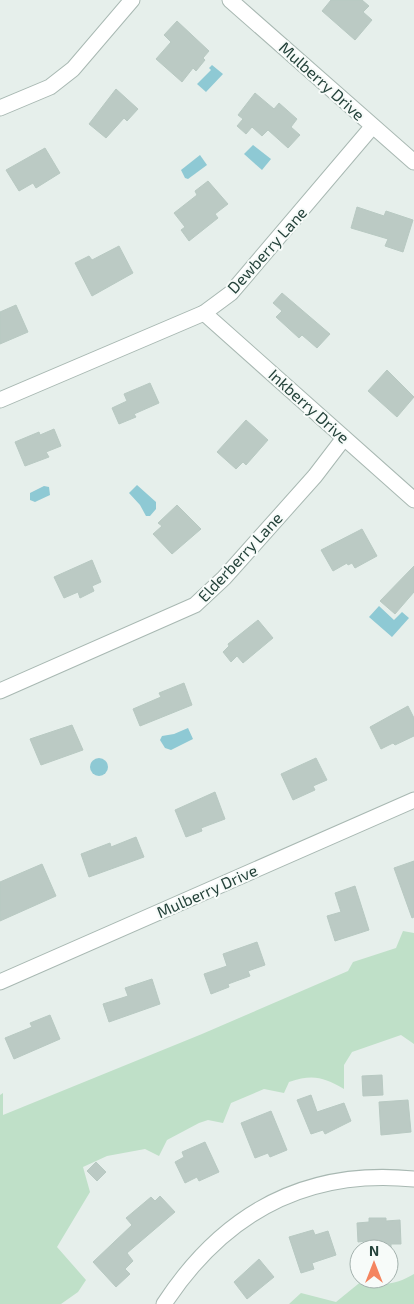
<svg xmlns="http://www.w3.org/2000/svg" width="414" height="1304" font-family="'Exo 2',sans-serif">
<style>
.green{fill:#bfe0c8}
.water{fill:#8ec9d4}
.building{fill:#bbcac4;stroke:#b8c9c2}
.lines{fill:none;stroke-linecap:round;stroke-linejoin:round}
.minor-casing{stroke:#a8b8b2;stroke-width:17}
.minor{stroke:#fff;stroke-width:15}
.labels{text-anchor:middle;stroke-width:4;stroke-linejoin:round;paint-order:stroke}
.street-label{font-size:16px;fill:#24423a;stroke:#f7fbf9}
</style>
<rect width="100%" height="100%" fill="#e6efeb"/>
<g class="green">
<path d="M403,931L414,933V1044L401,1035L352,1052L344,1065V1089C323,1077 313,1074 289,1082L284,1093L264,1089L231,1103L223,1123L208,1120L199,1123L167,1140L159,1156L145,1149L107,1156L83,1167L90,1192L57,1247L86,1280L78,1292L61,1304H0V1095L3,1093V1115L202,1034L348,971L353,962L396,948Z"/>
<path d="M414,1274V1304H289L301,1293L336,1302L363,1280C385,1286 395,1285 414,1274Z"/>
</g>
<g class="water">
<polygon points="212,65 223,74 206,92 197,84 211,70 209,68"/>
<polygon points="253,145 271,159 262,170 244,154"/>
<polygon points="200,155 207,165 188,179 185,178 181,170"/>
<polygon points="137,485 156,502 156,509 150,516 146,516 140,505 129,493"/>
<polygon points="44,486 49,487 50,495 35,502 30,500 30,493"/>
<polygon points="379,606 394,620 402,612 409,618 392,637 369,617"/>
<polygon points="188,728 193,739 171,750 165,748 160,740 162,736 174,734"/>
<circle cx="99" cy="767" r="9"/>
</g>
<g class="building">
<polygon points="331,0 362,0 369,6 363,12 372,20 355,40 322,11"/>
<polygon points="177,21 209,51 203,58 205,60 196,71 193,68 182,82 156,59 171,42 164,35"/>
<polygon points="116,89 138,109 127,121 124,118 106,138 89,124"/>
<polygon points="255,93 274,109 279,103 297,119 291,127 300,135 288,148 268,130 262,136 252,127 246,134 237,126 243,119 238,115"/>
<polygon points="45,148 60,173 36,188 33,183 19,191 6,170"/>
<polygon points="208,181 228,204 215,214 218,218 189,241 181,230 185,227 174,213 197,195 195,191"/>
<polygon points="357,207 384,216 386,211 413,220 403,252 385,246 388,239 351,228"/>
<polygon points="119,246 133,273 92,296 75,263 89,256 92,260"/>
<polygon points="282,293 330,334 317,348 302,335 299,338 276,317 282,311 273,303"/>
<polygon points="16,305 28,332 0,344 0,312"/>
<polygon points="387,370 414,397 397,417 368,391"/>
<polygon points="150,383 159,403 134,414 136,417 119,424 112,408 127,401 124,394"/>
<polygon points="246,420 268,440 246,465 243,462 236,469 217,452"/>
<polygon points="54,429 61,446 46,452 49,457 25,466 15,442 39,432 40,435"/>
<polygon points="177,505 201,529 172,554 153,534 162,526 158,523"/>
<polygon points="362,529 377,556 355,568 352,563 348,565 347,563 333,571 321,550"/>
<polygon points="92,560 101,582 92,586 94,591 80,598 78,592 64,598 54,577"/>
<polygon points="414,566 414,592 395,614 380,601"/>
<polygon points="258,620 273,638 243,663 237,656 231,662 223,652 229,646 228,644"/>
<polygon points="184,683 192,705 140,726 133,709 161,697 159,693"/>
<polygon points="408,706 414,718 414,736 395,745 393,743 381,749 370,727"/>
<polygon points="72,725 83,750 41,765 30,739"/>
<polygon points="316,758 327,780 313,786 315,790 293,800 281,774"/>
<polygon points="215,792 225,819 201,828 202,831 186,837 175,810"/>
<polygon points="136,837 144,857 89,877 81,854 110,843 111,847"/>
<polygon points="414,861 414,917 412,918 394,868"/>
<polygon points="42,864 56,896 0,921 0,882"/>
<polygon points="355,886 369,930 335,941 327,916 341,912 335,893"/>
<polygon points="257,942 265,965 248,971 250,976 228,984 229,987 211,994 204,974 227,966 223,954"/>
<polygon points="152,979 160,1004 109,1022 103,1004 128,996 125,988"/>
<polygon points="50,1015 60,1039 14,1059 5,1038 32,1027 30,1023"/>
<polygon points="382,1075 383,1095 363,1096 362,1076"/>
<polygon points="311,1095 317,1112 344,1103 351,1121 325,1134 323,1130 311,1134 297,1100"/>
<polygon points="408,1100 411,1132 381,1135 379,1102"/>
<polygon points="271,1111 287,1150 270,1157 268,1153 255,1158 241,1123"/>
<polygon points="205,1142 219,1172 199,1181 197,1177 185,1183 175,1162 184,1157 182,1152"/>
<polygon points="96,1162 106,1172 97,1181 87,1171"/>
<polygon points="160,1196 175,1212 127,1253 133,1261 125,1269 130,1274 116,1287 93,1262 132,1225 126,1218 151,1197 155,1201"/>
<polygon points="369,1218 386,1218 386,1221 400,1220 401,1244 391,1244 391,1249 375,1249 375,1245 366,1246 366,1241 358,1242 357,1223 369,1222"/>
<polygon points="313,1230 315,1235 328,1231 336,1255 312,1263 314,1269 301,1273 289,1237"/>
<polygon points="259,1259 274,1277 247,1299 234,1282"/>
</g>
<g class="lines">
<defs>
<g id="minor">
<polyline points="230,0 414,162"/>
<polyline points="0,108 50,87 73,69 132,0"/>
<polyline points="204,313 414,500"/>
<polyline points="0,400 204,313 231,293 372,127"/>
<polyline points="0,691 195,605 224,578 315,476 344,438"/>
<polyline points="0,982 414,800"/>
<path d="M164,1304C223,1214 305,1168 414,1179"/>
</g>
</defs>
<use href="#minor" class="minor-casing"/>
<use href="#minor" class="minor"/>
</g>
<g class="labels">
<g class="street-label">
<text transform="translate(322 81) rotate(42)" y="6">Mulberry Drive</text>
<text transform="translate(267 250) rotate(-48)" y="6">Dewberry Lane</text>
<text transform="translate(309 406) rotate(42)" y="6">Inkberry Drive</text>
<text transform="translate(240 557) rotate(-47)" y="6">Elderberry Lane</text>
<text transform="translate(207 891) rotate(-24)" y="6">Mulberry Drive</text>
</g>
</g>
<g transform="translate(374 1264)"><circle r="24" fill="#f7fbf9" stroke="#a3b1ad"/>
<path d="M0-4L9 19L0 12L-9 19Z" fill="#f4845f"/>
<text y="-8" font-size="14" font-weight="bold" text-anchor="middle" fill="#24423a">N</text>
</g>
</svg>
